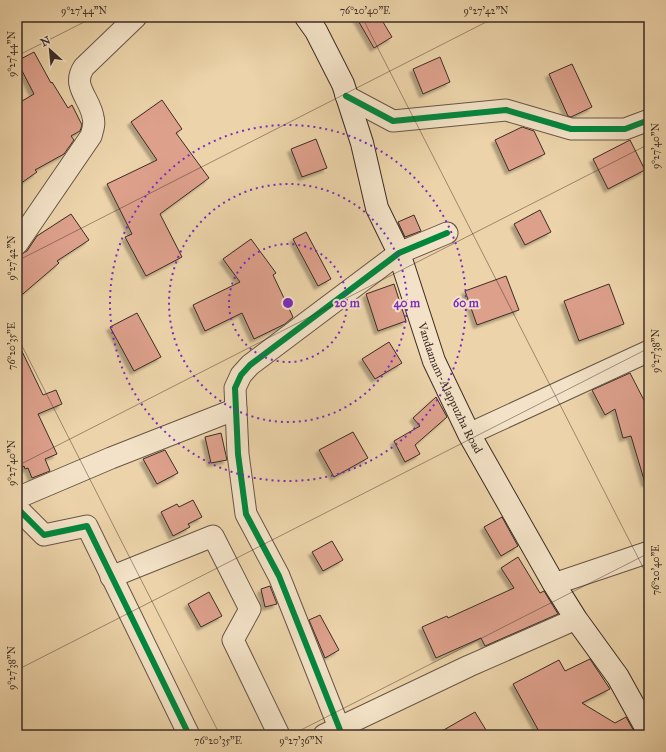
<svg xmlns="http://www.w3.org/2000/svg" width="666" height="752" font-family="'IM FELL Great Primer',serif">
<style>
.building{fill:#dda08b;stroke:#3b2d26;filter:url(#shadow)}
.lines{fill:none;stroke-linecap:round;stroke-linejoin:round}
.street-casing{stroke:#675647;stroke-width:23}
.secondary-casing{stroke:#3b2d26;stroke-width:24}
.street{stroke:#f3e2c7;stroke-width:21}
.secondary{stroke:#f3e2c7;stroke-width:22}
.cycleway-casing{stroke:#f3e2c7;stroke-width:8}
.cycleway{stroke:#00873e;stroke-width:6}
.ticks{fill:none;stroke:#3b2d26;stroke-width:1;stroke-opacity:0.45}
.ring{fill:none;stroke:#7b2cbf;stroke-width:2;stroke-dasharray:2 4}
.labels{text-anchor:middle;stroke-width:4;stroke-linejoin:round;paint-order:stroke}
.street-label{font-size:12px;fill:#3b2d26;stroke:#f3e2c7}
.centre{fill:#7b2cbf;stroke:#f3e2c7;stroke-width:2}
.ring-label{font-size:12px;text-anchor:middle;font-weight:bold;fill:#7b2cbf;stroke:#f3e2c7;stroke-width:4;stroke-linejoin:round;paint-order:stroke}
.neatline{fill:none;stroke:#3b2d26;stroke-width:1.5}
.ticks-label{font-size:10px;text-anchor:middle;fill:#3b2d26}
</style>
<defs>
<filter id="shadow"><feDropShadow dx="-3.5" dy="3.5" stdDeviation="1" flood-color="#0004"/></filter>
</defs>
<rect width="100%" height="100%" fill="#ecd3a9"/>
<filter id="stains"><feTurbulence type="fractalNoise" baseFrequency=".005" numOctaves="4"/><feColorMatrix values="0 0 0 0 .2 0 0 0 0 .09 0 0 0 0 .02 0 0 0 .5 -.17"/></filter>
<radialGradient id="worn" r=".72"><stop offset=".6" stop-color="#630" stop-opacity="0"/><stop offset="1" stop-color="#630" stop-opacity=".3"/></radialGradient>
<g class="building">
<polygon points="356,17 380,17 392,37 374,48"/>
<polygon points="34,52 51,83 52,82 68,108 72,105 82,125 80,131 71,136 74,140 64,154 35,170 37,172 17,186 17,104 34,94 17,61"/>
<polygon points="440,57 450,82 423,94 413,69"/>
<polygon points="572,64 592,107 571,117 568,116 549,74"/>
<polygon points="162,100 182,129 176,133 209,178 160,214 182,257 146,276 125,237 132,234 107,184 157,160 131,122"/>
<polygon points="522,127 534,131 545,154 509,171 495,140"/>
<polygon points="316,139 327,168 302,177 291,149"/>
<polygon points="630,140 645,170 608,189 593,159"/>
<polygon points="540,210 551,232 525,245 514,224"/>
<polygon points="71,214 89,240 57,261 59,263 17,299 17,256 27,251 37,236"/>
<polygon points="414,215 421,231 405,237 398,222"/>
<polygon points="306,232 331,279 318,286 293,239"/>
<polygon points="251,239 276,273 273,275 293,317 285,324 254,339 242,313 205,331 193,305 240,282 223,259"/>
<polygon points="506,276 519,310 477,325 465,291"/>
<polygon points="394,284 406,321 378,331 366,294"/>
<polygon points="609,284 624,324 579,341 564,301"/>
<polygon points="137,313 161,357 134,371 110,327"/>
<polygon points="17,341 43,395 56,390 62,404 38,414 57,454 45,459 50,471 32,478 28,468 25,469 24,466 17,470"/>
<polygon points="389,342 402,363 375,379 362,359"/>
<polygon points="630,373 649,410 649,483 645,483 631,436 623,438 615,409 605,415 592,390"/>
<polygon points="436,397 447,417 415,445 420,454 405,462 394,441 420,426 413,418"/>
<polygon points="353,432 368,458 334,477 319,450"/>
<polygon points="221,433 227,460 211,463 205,437"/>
<polygon points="165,450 178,473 157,484 143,459"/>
<polygon points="193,500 202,517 188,524 190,527 173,536 161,512 177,504 179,507"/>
<polygon points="502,517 518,546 501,556 484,527"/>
<polygon points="332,541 343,560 323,571 312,552"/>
<polygon points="518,557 540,593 544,591 558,614 485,646 481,638 436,658 422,627 447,616 448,618 514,588 501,568"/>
<polygon points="270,586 277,604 265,607 261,589"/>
<polygon points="209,592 222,616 201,627 188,604"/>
<polygon points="320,615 339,650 325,658 309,620"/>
<polygon points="590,659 610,689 582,703 615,723 626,717 636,735 541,735 513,684 559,660 565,671"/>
<polygon points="475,712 489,735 435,735"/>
</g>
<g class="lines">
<defs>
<g id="street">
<polyline points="346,96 393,121 506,110 571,129 625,129 649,120"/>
<path d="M17,244L91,136C93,129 95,124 93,117C90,98 71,86 84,67L136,17"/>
<polyline points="469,434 649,351"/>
<polyline points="17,498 111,458 236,409"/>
<polyline points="17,508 44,535 87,526 189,735"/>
<polyline points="111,577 213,536 250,609 233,640 279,735"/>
<polyline points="554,584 649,552"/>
<polyline points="324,735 469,666 576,619"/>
<polyline points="342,735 279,576 246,514 238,454 235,388 241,375 250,365 399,253 447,233"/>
</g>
<g id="secondary">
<path id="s1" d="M306,17L316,31L343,84L362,143L377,208L399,253L434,361L469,434L554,584L576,619L618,677L649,733"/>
</g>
</defs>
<use href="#street" class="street-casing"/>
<use href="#secondary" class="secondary-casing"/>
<use href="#street" class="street"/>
<use href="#secondary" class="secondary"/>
<defs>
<g id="cycleway">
<polyline points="346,96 393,121 506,110 571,129 625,129 649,120"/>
<polyline points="17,508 44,535 87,526 189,735"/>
<polyline points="342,735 279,576 246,514 238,454 235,388 241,375 250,365 399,253 447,233"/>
</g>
</defs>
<use href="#cycleway" class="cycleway-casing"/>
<use href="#cycleway" class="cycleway"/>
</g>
<path class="ticks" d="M362,17L649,579M17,56L94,17M17,261L496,17M17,336L220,735M17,466L649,144M17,670L649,348M291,735L649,553"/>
<g class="ring">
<circle cx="288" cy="303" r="59"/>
<circle cx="288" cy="303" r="119"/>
<circle cx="288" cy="303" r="178"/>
</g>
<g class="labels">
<g class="street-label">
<text dy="4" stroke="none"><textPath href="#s1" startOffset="400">Vandaanam-Alappuzha Road</textPath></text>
</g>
</g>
<circle cx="288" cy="303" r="6" class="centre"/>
<g class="ring-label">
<text x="347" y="307">20 m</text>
<text x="407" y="307">40 m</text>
<text x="466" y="307">60 m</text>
</g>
<rect width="666" height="752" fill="none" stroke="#ecd3a9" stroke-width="44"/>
<g transform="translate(50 50) rotate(333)" stroke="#f3e2c7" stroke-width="3" paint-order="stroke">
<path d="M0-3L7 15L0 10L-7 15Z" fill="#3b2d26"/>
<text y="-6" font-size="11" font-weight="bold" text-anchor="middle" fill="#3b2d26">N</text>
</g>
<rect x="22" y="22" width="622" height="708" class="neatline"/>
<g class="ticks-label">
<text x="84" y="14">9°27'44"N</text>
<text x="365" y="14">76°20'40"E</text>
<text x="486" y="14">9°27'42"N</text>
<text transform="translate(11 54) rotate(-90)" y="4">9°27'44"N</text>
<text transform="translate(655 146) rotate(-90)" y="4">9°27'40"N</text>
<text transform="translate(11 258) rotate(-90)" y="4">9°27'42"N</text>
<text transform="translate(11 346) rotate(-90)" y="4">76°20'35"E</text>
<text transform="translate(655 351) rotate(-90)" y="4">9°27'38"N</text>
<text transform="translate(11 463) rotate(-90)" y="4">9°27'40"N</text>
<text transform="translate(655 570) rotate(-90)" y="4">76°20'40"E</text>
<text transform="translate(11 668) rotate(-90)" y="4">9°27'38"N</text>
<text x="218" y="744">76°20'35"E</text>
<text x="301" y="744">9°27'36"N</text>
</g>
<rect width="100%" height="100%" filter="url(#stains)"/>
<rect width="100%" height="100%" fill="url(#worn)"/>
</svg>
